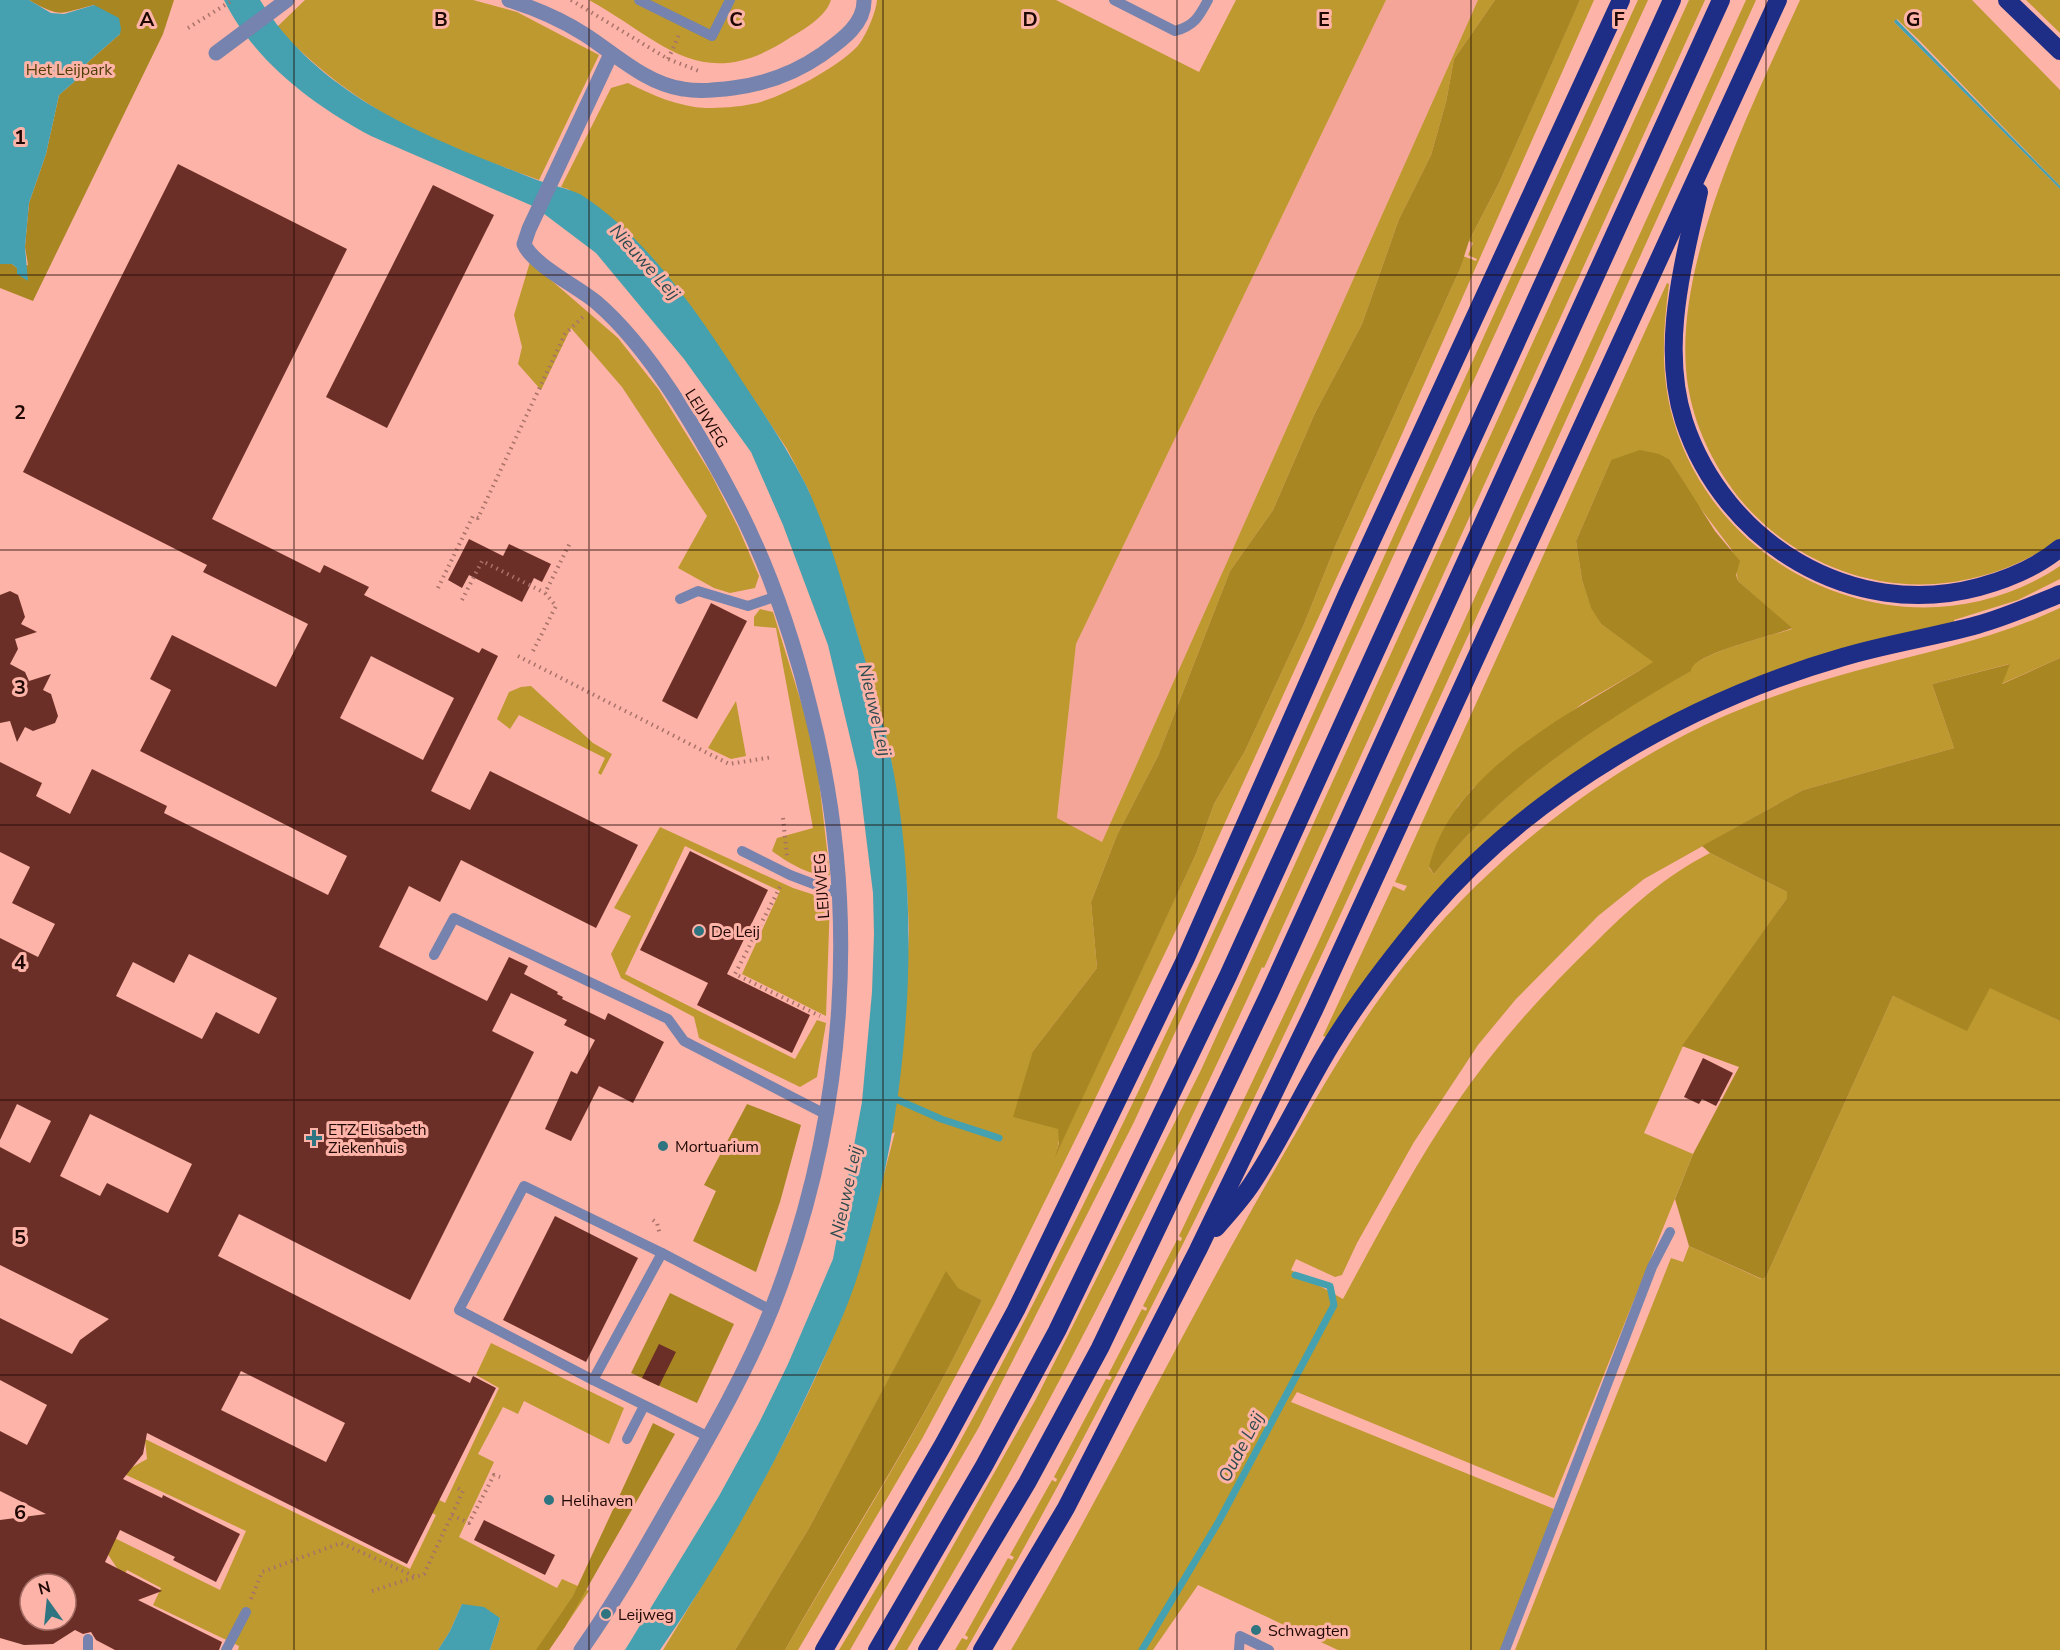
<svg xmlns="http://www.w3.org/2000/svg" width="2060" height="1650" font-family="'Nunito Sans',sans-serif">
<style>
.built{fill:#f5a598}
.green{fill:#bd992f;fill-rule:evenodd}
.forest{fill:#a88723}
.water{fill:#45a1b0}
.lines{fill:none;stroke-linecap:round;stroke-linejoin:round}
.stream{stroke:#45a1b0;stroke-width:7}
.building{fill:#6c2f27;fill-rule:evenodd}
.path{stroke:#a97269;stroke-width:4;stroke-dasharray:1.5 4.5;stroke-linecap:butt}
.lane{stroke:#7583ae;stroke-width:10}
.street{stroke:#7583ae;stroke-width:15}
.highway{stroke:#1e2d86;stroke-width:18}
.grid{fill:none;stroke:#1f0704;stroke-width:1.5;stroke-opacity:0.55}
.poi-dot{fill:#2e7581;stroke:#fdb3a7;stroke-width:2}
.labels{text-anchor:middle;stroke-width:6;stroke-linejoin:round;paint-order:stroke}
.park-label{font-size:16px;fill:#503f09;stroke:#fdb3a7}
.street-label{font-size:16px;fill:#1f0704;stroke:#fdb3a7}
.poi-label{font-size:16px;fill:#1f0704;stroke:#fdb3a7;text-anchor:start}
.water-label{font-size:18px;font-style:italic;fill:#2e4b50;stroke:#fdb3a7}
.grid-label{font-size:20px;text-anchor:middle;font-weight:bold;fill:#1f0704;stroke:#fdb3a7;stroke-width:6;stroke-linejoin:round;paint-order:stroke}
</style>
<rect width="100%" height="100%" fill="#fdb3a7"/>
<polygon class="built" points="1386,0 1478,0 1102,842 1057,819 1076,644"/>
<g class="green">
<path d="M305,0H473L517,12L599,55L539,180C500,165 447,149 411,129C361,102 315,69 277,27Z"/>
<path d="M589,0H831C825,18 804,29 788,39C700,96 662,40 589,0Z"/>
<path d="M877,0H1056L1199,72L1236,0H1386L1076,644L1057,818L1102,842L1478,0H1495L1454,59L1446,102L1431,155L1399,219L1362,324L1315,413L1273,510L1230,571L1158,756L1117,835L1091,902L1097,968L1033,1051L1060,1135L1057,1151L1196,854L1214,804L1245,751L1304,624L1337,542L1460,269L1463,256L1476,261L1477,259L1468,255L1473,243L1469,241L1499,183L1574,13L1580,0H1594L1398,443L1177,928L1083,1124L994,1304L923,1437L798,1650H785C852,1535 926,1421 982,1300L957,1288L946,1272L809,1528L735,1650H663C724,1549 788,1447 833,1337C860,1270 877,1201 895,1132L891,1134L906,991L909,930L907,888L892,764L883,722L842,584L808,489L787,449L755,401L656,262L568,189L561,187L611,88L628,83C652,95 679,107 706,108C721,108 738,107 752,104C778,100 845,64 860,43C867,33 876,12 877,0Z"/>
<path d="M1638,0H1648L1134,1122L979,1427L850,1650H839C1026,1346 1174,1021 1321,696C1426,464 1531,231 1638,0Z"/>
<path d="M1689,0H1705L1264,968L1262,967C1155,1200 1040,1431 907,1650H894L1036,1399L1201,1070Z"/>
<path d="M1746,0H1756C1637,263 1519,525 1399,787C1265,1080 1128,1371 966,1650H955L962,1638L967,1640L968,1637L965,1635L1008,1558L1012,1560L1014,1557L1010,1555L1052,1480L1056,1482L1057,1479L1054,1477L1106,1379L1110,1380L1112,1377L1108,1375L1142,1309L1146,1311L1147,1308L1143,1306L1177,1240L1181,1241L1182,1238L1179,1236L1318,943Z"/>
<path d="M1800,0H1972L2060,90V186L1920,41L1897,19L1894,22L2060,189V539C1996,584 1915,598 1840,570C1795,553 1755,523 1728,483C1705,449 1689,410 1686,369C1677,254 1753,103 1800,0Z"/>
<polygon points="2026,0 2060,0 2060,33"/>
<polygon points="530,262 618,338 659,390 711,474 738,527 759,576 755,588 730,593 714,588 678,568 707,516 622,387 571,328 541,390 518,364 522,347 514,315"/>
<path d="M1667,283L1669,284C1663,330 1660,373 1673,419C1719,582 1917,662 2060,566V579L2018,600L1954,620V623L1823,655L1547,795L1327,1037L1323,1036L1393,886L1404,891L1407,886L1395,882ZM1611,460H1670L1695,501L1732,550L1738,581L1792,629C1774,635 1693,654 1690,671C1596,725 1502,787 1434,874L1429,868L1440,839L1458,806L1474,787L1583,703L1654,662L1601,624L1591,607L1582,580L1576,541Z"/>
<path d="M2060,608V658L2001,684L2009,664L1932,684L1954,748L1803,790L1644,879L1598,916L1516,999L1478,1045L1414,1142L1357,1243L1342,1275L1335,1277L1296,1259L1291,1270L1343,1299C1378,1234 1413,1168 1454,1107C1494,1047 1544,992 1596,942C1631,907 1665,876 1710,853L1787,892V898L1683,1046L1644,1133L1693,1154L1554,1498L1297,1392L1291,1402L1554,1509L1501,1650H1338L1198,1585L1153,1650H1011C1105,1491 1185,1324 1278,1164C1317,1097 1355,1028 1403,967C1477,873 1572,795 1677,739C1735,708 1796,687 1859,670C1928,651 1995,639 2060,608Z"/>
<path d="M760,609L773,612L815,747L830,875C811,877 787,862 772,851L777,838L813,828L776,628L754,626V617Z"/>
<polygon points="531,686 593,743 612,754 601,775 598,773 605,758 519,715 510,729 497,719 509,692 521,687"/>
<polygon points="736,701 746,756 731,759 708,748"/>
<polygon points="660,827 793,888 830,900 826,1016 742,974 780,891 685,846 625,974 795,1059 817,1020 826,1023 817,1077 800,1087 699,1038 694,1017 621,978 611,954 631,916 614,908"/>
<polygon points="1990,987 2060,1021 2060,1650 1515,1650 1671,1258 1683,1262 1689,1246 1761,1279 1766,1277 1893,996 1967,1030"/>
<polygon points="491,1343 624,1408 609,1444 524,1401 518,1414 503,1407 478,1454 494,1462 459,1537 557,1588 562,1579 589,1591 549,1650 490,1650 500,1618 462,1604 450,1631 438,1650 238,1650 239,1646 153,1605 161,1588 127,1570 123,1577 105,1550 80,1521 220,1590 246,1531 122,1473 147,1459 145,1439 410,1569 436,1515 381,1487 387,1473 445,1503 499,1388 476,1375"/>
</g>
<g class="forest">
<path d="M29,0H174L163,34L33,301L0,288V264H12L17,268L28,265L25,247L29,203L46,154L59,95L74,82L87,63L120,34L94,5C60,13 62,19 29,0Z"/>
<polygon points="1495,0 1580,0 1499,183 1469,241 1460,269 1337,542 1304,624 1245,751 1214,804 1196,854 1055,1157 1059,1143 1058,1129 1013,1117 1033,1051 1097,968 1091,902 1117,835 1158,756 1230,571 1273,510 1315,413 1362,324 1399,219 1431,155 1446,102 1454,59"/>
<path d="M1640,450L1659,454L1670,460L1715,531L1740,561L1736,575L1738,581L1792,628C1775,636 1693,653 1691,671C1597,725 1502,787 1434,874L1429,867C1453,768 1574,712 1653,662L1601,624L1591,608L1582,580L1576,541L1611,460Z"/>
<polygon points="2060,658 2060,1021 1990,988 1967,1031 1893,996 1766,1277 1762,1279 1689,1246 1675,1199 1693,1154 1739,1067 1682,1046 1787,898 1787,892 1710,853 1702,846 1803,790 1954,748 1932,684 2010,664 2002,684"/>
<polygon points="747,1104 801,1125 780,1202 756,1272 693,1241 716,1191 704,1185"/>
<path d="M946,1271L958,1288L982,1300C926,1421 851,1534 785,1650H735L809,1528Z"/>
<polygon points="670,1293 734,1324 697,1403 631,1373"/>
<polygon points="653,1423 675,1434 565,1627 549,1650 536,1650 573,1596"/>
</g>
<g class="water">
<polygon points="0,0 29,0 51,13 64,14 94,5 119,18 121,29 120,34 87,63 74,82 59,95 46,154 29,203 25,247 28,281 17,274 17,268 12,264 0,264"/>
<path d="M224,0H260C322,100 433,139 537,180C551,185 566,188 580,194C656,243 707,328 756,402C774,429 791,456 806,485C831,538 846,597 863,653C870,676 878,699 883,723C926,894 912,1096 861,1265C849,1306 830,1345 812,1384C769,1477 718,1566 660,1650H625L719,1496L759,1423L788,1364L833,1259L862,1102L872,992L874,934L873,893L858,771L828,645L783,525L751,452L684,359L596,253L535,207L371,136C313,105 254,61 224,0Z"/>
<polygon points="1896,19 2060,186 2060,189 1894,22"/>
<polygon points="462,1604 484,1607 500,1618 490,1650 438,1650 450,1631"/>
</g>
<g class="lines">
<g class="stream">
<polyline points="889,1096 941,1119 999,1138"/>
<polyline points="1142,1650 1219,1521 1334,1305 1330,1286 1295,1275"/>
</g>
</g>
<g class="building">
<path d="M178,164L347,249L212,519L320,573L324,565L369,587L364,595L479,653L482,648L498,656L431,791L470,810L490,771L638,845L596,928L461,860L440,902L409,886L379,947L487,1001L509,957L528,966L524,974L558,992L557,994L563,997L562,999L605,1020L608,1013L664,1042L633,1103L599,1086L571,1141L545,1129L571,1071L577,1074L595,1040L564,1025L567,1020L511,993L492,1031L534,1052L410,1300L239,1214L218,1256L470,1383L473,1376L496,1388L407,1564L147,1433L143,1454L123,1479L162,1498L163,1495L240,1534L216,1582L173,1560L175,1557L120,1530L105,1562L162,1591L138,1600L222,1642L219,1650H115L96,1640L91,1632L83,1634L75,1630L53,1644L24,1645L0,1638V1520L46,1514L0,1491V1431L27,1445L47,1405L0,1380V1318L72,1354L80,1340L109,1319L0,1265V1147L30,1163L51,1121L17,1104L0,1140V938L38,957L55,924L12,903L30,867L0,852V762L42,783L36,796L70,814L92,769L167,806L164,813L328,895L347,856L140,751L171,690L150,679L172,635L276,687L308,624L203,572L207,565L23,472ZM371,656L454,698L423,760L340,718ZM189,954L277,998L259,1034L216,1012L202,1039L116,996L133,962L174,983ZM90,1114L192,1164L168,1213L107,1183L100,1196L60,1176ZM241,1371L345,1423L326,1462L221,1410ZM30,1584H66V1620H30Z"/>
<polygon points="433,185 494,215 387,428 326,397"/>
<polygon points="469,539 503,556 509,544 551,564 542,582 534,578 522,602 469,575 462,588 448,580"/>
<polygon points="10,591 18,595 25,617 21,624 37,632 15,639 18,649 10,664 25,672 29,681 51,674 43,690 51,694 58,716 55,723 33,731 25,727 17,742 10,721 0,723 0,595"/>
<polygon points="711,603 747,621 697,719 662,701"/>
<polygon points="690,851 768,890 727,974 810,1015 792,1053 697,1005 708,983 640,950"/>
<polygon points="1703,1058 1733,1073 1716,1106 1702,1099 1699,1104 1684,1097"/>
<polygon points="555,1216 638,1258 586,1362 503,1320"/>
<polygon points="659,1344 676,1352 659,1386 642,1378"/>
<polygon points="484,1520 555,1555 545,1575 474,1540"/>
</g>
<g class="lines">
<g class="path">
<polyline points="571,0 668,59 699,71"/>
<polyline points="188,28 233,0"/>
<polyline points="668,59 679,35"/>
<polyline points="438,588 473,516 478,518 565,334 586,314"/>
<polyline points="462,600 482,561 545,593"/>
<polyline points="533,651 556,606 545,593 570,543"/>
<polyline points="518,656 729,764 773,757"/>
<polyline points="783,818 787,856"/>
<polyline points="780,887 735,974 820,1016"/>
<polyline points="653,1220 657,1223 660,1235"/>
<polyline points="452,1515 469,1523 494,1475 500,1477"/>
<polyline points="372,1591 415,1577"/>
<polyline points="251,1599 262,1572 341,1543 416,1577 424,1574 463,1491 455,1487"/>
</g>
<g class="lane">
<polyline points="639,0 712,36 730,0"/>
<path d="M1114,0L1175,31C1194,26 1199,17 1208,0"/>
<polyline points="680,599 698,591 748,606 777,596"/>
<polyline points="742,851 790,875 840,894"/>
<polyline points="434,955 454,918 668,1019 684,1041 827,1115"/>
<polyline points="593,1380 459,1310 524,1186 662,1253"/>
<polyline points="709,1437 593,1380 662,1253 771,1310"/>
<polyline points="627,1439 644,1406"/>
<polyline points="88,1639 88,1650"/>
<polyline points="226,1650 246,1612"/>
<polyline points="1239,1650 1240,1636 1269,1650"/>
<polyline points="1505,1650 1652,1267 1670,1232"/>
</g>
<g class="street">
<path d="M509,0C534,8 562,20 584,34C614,53 646,84 683,89C699,92 716,90 733,88C764,84 795,73 821,55C839,42 865,25 864,0"/>
<polyline points="216,53 287,0"/>
<path d="M581,1650C616,1601 645,1548 675,1496C710,1435 746,1373 772,1308C847,1116 862,906 810,707C792,634 767,561 731,494C698,432 650,348 596,302C578,287 532,264 524,244L529,229L611,54"/>
</g>
<g class="highway">
<polyline points="2007,0 2060,51"/>
<path d="M1699,192C1683,266 1660,346 1684,421C1724,543 1852,621 1979,587C2008,579 2036,568 2060,548"/>
<path d="M1216,1228C1228,1214 1241,1200 1251,1185C1281,1140 1303,1091 1331,1045C1359,999 1394,954 1429,912C1533,790 1690,701 1843,657C1887,644 1933,637 1977,625C2006,617 2033,605 2060,594"/>
<polyline points="824,1650 944,1443 1016,1310 1186,958 1347,594 1621,0"/>
<polyline points="877,1650 984,1466 1057,1331 1228,976 1672,0"/>
<polyline points="927,1650 1027,1483 1100,1348 1269,994 1721,0"/>
<polyline points="982,1650 1066,1508 1198,1250 1314,1010 1778,0"/>
</g>
</g>
<path class="grid" d="M294,0V1650M589,0V1650M883,0V1650M1177,0V1650M1471,0V1650M1766,0V1650M0,275H2060M0,550H2060M0,825H2060M0,1100H2060M0,1375H2060"/>
<g class="poi-dot">
<circle cx="699" cy="931" r="6"/>
<path d="M311 1129h6v6h6v6h-6v6h-6v-6h-6v-6h6z"/>
<circle cx="663" cy="1146" r="6"/>
<circle cx="549" cy="1500" r="6"/>
<circle cx="606" cy="1614" r="6"/>
<circle cx="1256" cy="1630" r="6"/>
</g>
<g class="labels">
<g class="park-label">
<text x="69" y="75">Het Leijpark</text>
</g>
<g class="street-label">
<text transform="translate(707 418) rotate(58)" y="6">LEIJWEG</text>
<text transform="translate(821 886) rotate(-94)" y="6">LEIJWEG</text>
</g>
<g class="poi-label">
<text x="711" y="937">De Leij</text>
<text x="328" y="1135">ETZ Elisabeth<tspan x="328" dy="18">Ziekenhuis</tspan></text>
<text x="675" y="1152">Mortuarium</text>
<text x="561" y="1506">Helihaven</text>
<text x="618" y="1620">Leijweg</text>
<text x="1268" y="1636">Schwagten</text>
</g>
<g class="water-label">
<text transform="translate(645 262) rotate(48)" y="6">Nieuwe Leij</text>
<text transform="translate(875 710) rotate(77)" y="6">Nieuwe Leij</text>
<text transform="translate(846 1192) rotate(-78)" y="6">Nieuwe Leij</text>
<text transform="translate(1241 1447) rotate(-62)" y="6">Oude Leij</text>
</g>
</g>
<g class="grid-label">
<text x="147" y="26">A</text>
<text x="441" y="26">B</text>
<text x="736" y="26">C</text>
<text x="1030" y="26">D</text>
<text x="1324" y="26">E</text>
<text x="1619" y="26">F</text>
<text x="1913" y="26">G</text>
<text x="20" y="144">1</text>
<text x="20" y="419">2</text>
<text x="20" y="694">3</text>
<text x="20" y="969">4</text>
<text x="20" y="1244">5</text>
<text x="20" y="1519">6</text>
</g>
<g transform="translate(48 1602) rotate(345)"><circle r="28" fill="#fdb3a7" stroke="#a46e66" stroke-width="1.5"/>
<path d="M0-4.5L10 22L0 15L-10 22Z" fill="#2e7581"/>
<text y="-9" font-size="16" font-weight="bold" text-anchor="middle" fill="#1f0704">N</text>
</g>
</svg>
